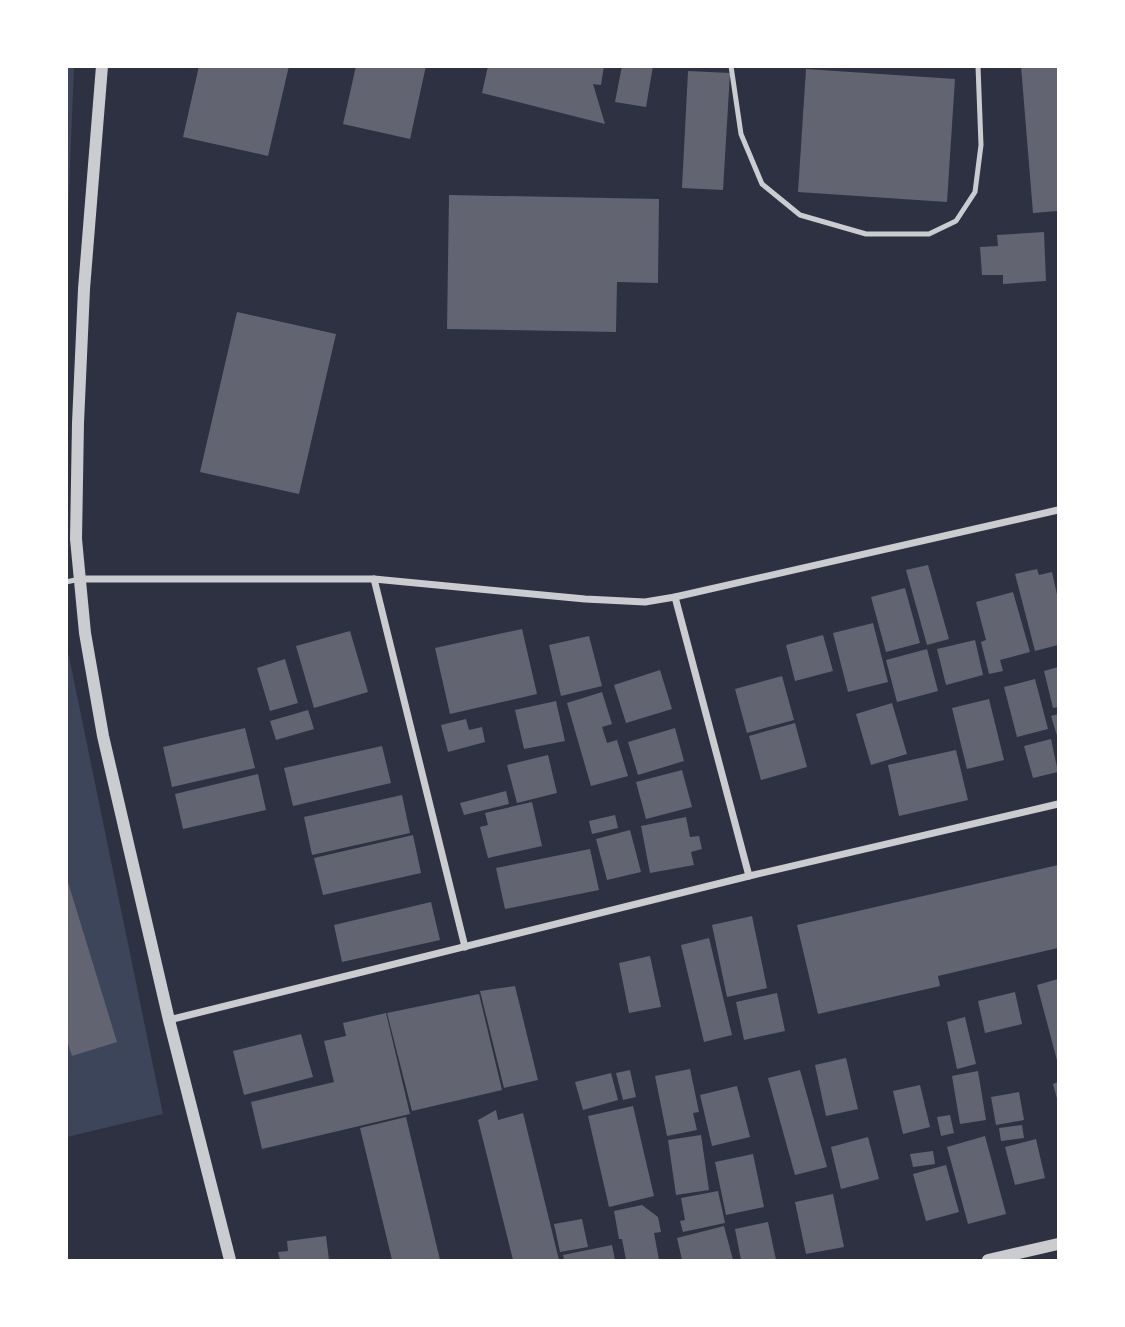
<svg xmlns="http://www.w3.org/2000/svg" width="1125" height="1327" font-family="'Asap Condensed',sans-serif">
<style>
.green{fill:#3c4559}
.building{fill:#626471}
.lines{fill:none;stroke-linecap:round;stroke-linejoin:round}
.service{stroke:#caccd0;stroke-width:5}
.minor{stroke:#caccd0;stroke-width:7}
.tertiary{stroke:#caccd0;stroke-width:12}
</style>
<rect width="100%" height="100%" fill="#2d3142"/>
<g class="green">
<polygon points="74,67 67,242 66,67"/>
<polygon points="66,642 163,1114 67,1137 66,1137"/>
</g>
<g class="building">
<polygon points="199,66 289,66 268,156 183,137"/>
<polygon points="356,66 426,66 410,139 343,124"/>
<polygon points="488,66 604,66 601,85 593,84 605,124 482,93"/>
<polygon points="622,66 653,66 646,107 615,102"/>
<polygon points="1021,66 1057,66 1058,211 1033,213"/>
<polygon points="806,69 955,79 947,202 798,192"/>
<polygon points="688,71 730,73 723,190 682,188"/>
<polygon points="449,195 659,199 658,283 617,282 616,332 447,329"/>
<polygon points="1044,232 1046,281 1003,284 1003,275 982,275 980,247 998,246 997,235"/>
<polygon points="237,312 336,334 299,494 200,472"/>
<polygon points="928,565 949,639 927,645 906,570"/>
<polygon points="1037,569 1039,575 1052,572 1058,599 1058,645 1035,651 1015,574"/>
<polygon points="905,588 920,643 886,652 871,597"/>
<polygon points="1013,592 1030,652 1000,660 1003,671 989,674 981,642 986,640 976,602"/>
<polygon points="873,623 888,682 848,692 833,633"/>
<polygon points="522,629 537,694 450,714 435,648"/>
<polygon points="350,631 368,692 314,708 296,646"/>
<polygon points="823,635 833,671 795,681 786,645"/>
<polygon points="589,636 602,686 561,696 549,645"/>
<polygon points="975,640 983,675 946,685 937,649"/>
<polygon points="927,649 938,691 897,702 886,660"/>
<polygon points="285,659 298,703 270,711 257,668"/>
<polygon points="1058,667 1058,707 1053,708 1044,671"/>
<polygon points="660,670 672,709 626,723 614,685"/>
<polygon points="782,676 794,720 747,733 735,689"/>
<polygon points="1035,679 1048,729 1017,737 1004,687"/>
<polygon points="602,692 612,724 602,727 607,743 617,740 628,776 591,786 567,703"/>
<polygon points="989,699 1004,760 967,769 952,708"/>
<polygon points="556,701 565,741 524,749 515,710"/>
<polygon points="892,703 907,754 871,765 856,714"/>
<polygon points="308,710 314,729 276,740 270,721"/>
<polygon points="1058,714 1058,739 1051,716"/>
<polygon points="466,719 469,730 482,727 485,742 448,752 441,725"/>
<polygon points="795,723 807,767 761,780 749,736"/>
<polygon points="245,728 255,768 172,787 163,747"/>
<polygon points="675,728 684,761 638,775 628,742"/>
<polygon points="1051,739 1058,772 1033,778 1024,746"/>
<polygon points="382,746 391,783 293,806 284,768"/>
<polygon points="956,750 968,800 899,816 888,765"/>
<polygon points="548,755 557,793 517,803 507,765"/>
<polygon points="682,770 692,807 646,819 636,782"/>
<polygon points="258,774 266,810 183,829 175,794"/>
<polygon points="506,791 509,804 464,815 460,803"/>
<polygon points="402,795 410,833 312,855 304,817"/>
<polygon points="532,802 542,846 488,858 480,827 488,825 485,813"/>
<polygon points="615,815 618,828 592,834 589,821"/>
<polygon points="686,817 690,837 699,836 702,849 691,852 694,865 650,873 641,826"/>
<polygon points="630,830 641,872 607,880 596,839"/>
<polygon points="413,835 421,873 323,895 314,858"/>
<polygon points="590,849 599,890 505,909 496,868"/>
<polygon points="1058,865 1058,948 938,976 940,986 818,1014 797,925"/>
<polygon points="67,879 117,1042 72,1056 66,1038"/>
<polygon points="431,902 440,940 342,962 334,925"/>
<polygon points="752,916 767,988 727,997 712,925"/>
<polygon points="709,938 732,1035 704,1042 681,945"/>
<polygon points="650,956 661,1007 629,1013 619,963"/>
<polygon points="1058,979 1058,1064 1037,985"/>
<polygon points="515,986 538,1080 504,1088 480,991"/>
<polygon points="1015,992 1022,1024 985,1033 978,1001"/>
<polygon points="777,993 785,1031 744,1040 736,1002"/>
<polygon points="479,994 502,1090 412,1111 387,1013"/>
<polygon points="386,1013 410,1114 262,1149 251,1102 334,1082 324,1041 346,1036 343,1023"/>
<polygon points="965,1017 976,1064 957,1069 947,1022"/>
<polygon points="301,1034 313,1077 244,1095 233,1051"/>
<polygon points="846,1058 858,1109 826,1116 815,1065"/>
<polygon points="690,1069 699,1112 693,1113 697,1130 667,1136 655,1076"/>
<polygon points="630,1070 636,1097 623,1100 616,1073"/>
<polygon points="800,1070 827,1167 795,1175 768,1078"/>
<polygon points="978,1071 986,1120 960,1124 952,1076"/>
<polygon points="611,1073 618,1100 583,1110 575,1082"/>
<polygon points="1058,1082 1058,1102 1053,1084"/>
<polygon points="920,1085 930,1127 903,1134 893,1091"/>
<polygon points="737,1086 750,1137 712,1146 700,1095"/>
<polygon points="1019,1092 1024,1120 996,1125 991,1097"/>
<polygon points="633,1106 654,1196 609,1207 588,1116"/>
<polygon points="496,1110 498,1120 523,1113 559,1260 513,1260 478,1120"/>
<polygon points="950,1115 954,1133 941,1136 937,1117"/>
<polygon points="406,1117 440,1260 392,1260 360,1128"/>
<polygon points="1022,1125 1024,1138 1001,1141 999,1128"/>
<polygon points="701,1135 709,1190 676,1195 668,1140"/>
<polygon points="985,1136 1006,1214 968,1224 947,1147"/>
<polygon points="868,1137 879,1179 841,1189 831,1147"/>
<polygon points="1036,1139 1045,1178 1015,1185 1005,1147"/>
<polygon points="933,1151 935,1164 913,1167 910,1154"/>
<polygon points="753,1154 764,1207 726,1215 715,1162"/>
<polygon points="946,1165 959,1212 926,1221 913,1174"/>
<polygon points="718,1191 725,1223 683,1232 680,1221 685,1220 681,1198"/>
<polygon points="833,1194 844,1247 806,1254 795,1202"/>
<polygon points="642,1205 658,1217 661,1232 654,1233 659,1260 626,1260 622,1239 619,1239 614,1211"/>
<polygon points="582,1219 588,1247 560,1252 554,1224"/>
<polygon points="768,1222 776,1260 741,1260 735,1229"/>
<polygon points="724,1226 733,1260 682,1260 677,1238"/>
<polygon points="326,1236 329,1260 280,1260 278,1252 288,1251 287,1241"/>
<polygon points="612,1245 615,1260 564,1260 563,1255"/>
</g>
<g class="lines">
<g class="service">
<polyline points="731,66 741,134 762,184 800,215 866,234 929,234 956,221 975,192 981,145 978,66"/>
<polyline points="66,582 80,579"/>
</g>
<g class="minor">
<polyline points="80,579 374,579 585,599 645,602 675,597 1058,510"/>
<polyline points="374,579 465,947"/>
<polyline points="675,597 749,876"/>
<polyline points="169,1020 749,876 1058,804"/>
</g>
<g class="tertiary">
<polyline points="102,66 84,289 78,423 76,539 85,633 103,736 169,1020 230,1260"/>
<polyline points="988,1260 1058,1244"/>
</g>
</g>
<rect width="1125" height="1327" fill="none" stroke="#ffffff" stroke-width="136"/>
</svg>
